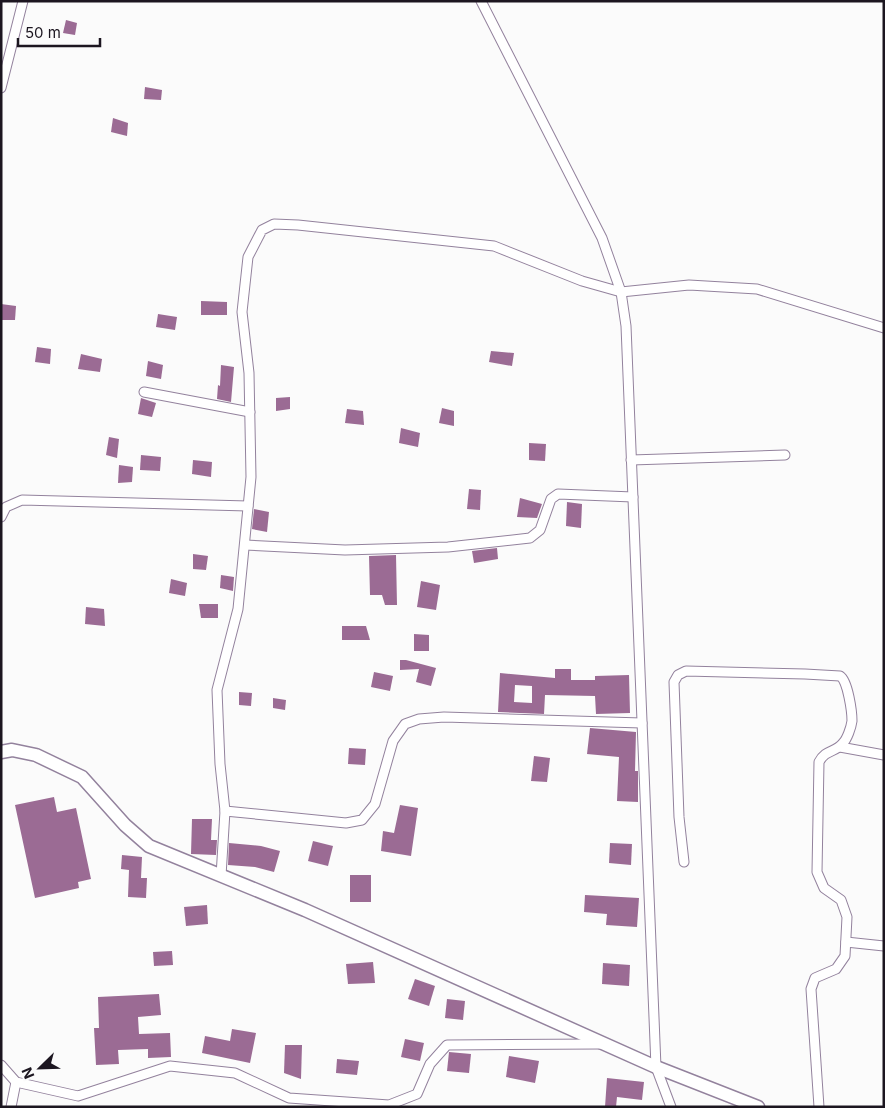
<svg xmlns="http://www.w3.org/2000/svg" width="885" height="1108" font-family="Inter,sans-serif">
<style>
.building{fill:#9b6b94;fill-rule:evenodd}
.lines{fill:none;stroke-linecap:round;stroke-linejoin:round}
.street-casing{stroke:#93829d;stroke-width:11}
.secondary-casing{stroke:#93829d;stroke-width:15}
.street{stroke:#fff;stroke-width:9}
.secondary{stroke:#fff;stroke-width:12}
</style>
<rect width="100%" height="100%" fill="#fbfbfb"/>
<g class="building">
<polygon points="66,20 77,23 75,35 63,33"/>
<polygon points="145,87 162,90 161,100 144,99"/>
<polygon points="113,118 128,123 127,136 111,132"/>
<polygon points="201,301 227,302 227,315 201,315"/>
<polygon points="1,304 16,306 15,320 1,320"/>
<polygon points="158,314 177,317 175,330 156,327"/>
<polygon points="37,347 51,349 50,364 35,362"/>
<polygon points="491,351 514,353 512,366 489,362"/>
<polygon points="81,354 102,359 100,372 78,369"/>
<polygon points="148,361 163,365 161,379 146,376"/>
<polygon points="221,365 234,367 231,402 217,399 218,385 220,386"/>
<polygon points="290,397 290,409 276,411 276,398"/>
<polygon points="141,398 156,403 152,417 138,414"/>
<polygon points="442,408 454,411 454,426 439,423"/>
<polygon points="347,409 363,411 364,425 345,423"/>
<polygon points="401,428 420,433 418,447 399,443"/>
<polygon points="109,437 119,439 117,458 106,455"/>
<polygon points="529,443 546,444 545,461 529,460"/>
<polygon points="141,455 161,457 160,471 140,470"/>
<polygon points="193,460 212,462 211,477 192,474"/>
<polygon points="119,465 133,467 132,482 118,483"/>
<polygon points="469,489 481,490 480,510 467,509"/>
<polygon points="520,498 542,504 537,518 517,517"/>
<polygon points="567,502 582,504 581,528 566,526"/>
<polygon points="254,509 269,512 267,532 252,529"/>
<polygon points="497,548 498,559 474,563 472,551"/>
<polygon points="193,554 208,556 206,570 193,569"/>
<polygon points="396,555 397,605 385,605 382,595 370,595 369,556"/>
<polygon points="221,575 234,577 233,591 220,588"/>
<polygon points="171,579 187,583 185,596 169,593"/>
<polygon points="421,581 440,585 436,610 417,607"/>
<polygon points="199,604 218,604 218,618 201,618"/>
<polygon points="86,607 104,609 105,626 85,624"/>
<polygon points="342,626 366,626 370,640 342,640"/>
<polygon points="414,634 429,635 429,651 414,651"/>
<polygon points="400,660 406,660 436,668 431,686 416,682 419,669 400,670"/>
<path d="M555,669H571V680H595V676L629,675L630,713L596,714L595,696L545,695L544,714L498,712L500,673L555,678ZM515,685L532,686V703L514,702Z"/>
<polygon points="374,672 393,676 390,691 371,687"/>
<polygon points="239,692 252,693 251,706 239,705"/>
<polygon points="273,698 286,700 285,710 273,708"/>
<polygon points="590,728 636,732 635,771 638,771 638,802 617,801 619,757 587,754"/>
<polygon points="349,748 366,749 365,765 348,764"/>
<polygon points="534,756 550,758 547,782 531,781"/>
<polygon points="54,797 57,812 76,808 91,879 78,882 79,888 35,898 15,805"/>
<polygon points="400,805 418,808 411,856 381,851 383,831 394,833"/>
<polygon points="192,819 212,819 211,840 217,840 216,855 191,854"/>
<polygon points="313,841 333,846 328,866 308,861"/>
<polygon points="229,843 261,846 280,851 274,872 255,867 228,865"/>
<polygon points="610,843 632,844 631,865 609,863"/>
<polygon points="122,855 142,857 141,878 147,878 146,898 128,897 129,870 121,869"/>
<rect x="350" y="875" width="21" height="27"/>
<polygon points="585,895 639,898 637,927 606,925 607,914 584,912"/>
<polygon points="207,905 208,924 186,926 184,907"/>
<polygon points="172,951 173,965 154,966 153,952"/>
<polygon points="373,962 375,983 348,984 346,964"/>
<polygon points="603,963 630,965 629,986 602,984"/>
<polygon points="415,979 435,986 429,1006 408,999"/>
<polygon points="159,994 161,1015 138,1017 139,1034 170,1033 171,1057 148,1058 148,1049 118,1050 119,1064 96,1065 94,1028 99,1028 98,997"/>
<polygon points="447,999 465,1001 463,1020 445,1018"/>
<polygon points="232,1029 256,1033 250,1063 202,1053 205,1036 230,1041"/>
<polygon points="405,1039 424,1043 420,1061 401,1057"/>
<polygon points="285,1045 302,1045 301,1079 284,1073"/>
<polygon points="449,1052 471,1054 469,1073 447,1071"/>
<polygon points="509,1056 539,1061 535,1083 506,1077"/>
<polygon points="337,1059 359,1061 357,1075 336,1073"/>
<polygon points="607,1078 644,1082 642,1100 617,1097 616,1107 605,1107"/>
</g>
<g class="lines">
<defs>
<g id="street">
<polyline points="481,1 602,238 621,292 626,326 656,1067 671,1107"/>
<polyline points="1,88 23,1"/>
<polyline points="144,392 250,412"/>
<polyline points="631,460 785,455"/>
<polyline points="1,517 6,507 22,500 248,506"/>
<polyline points="245,545 345,550 448,547 530,538 540,530 551,499 558,494 633,497"/>
<polyline points="840,747 884,755"/>
<polyline points="225,811 346,823 362,820 375,804 393,741 405,724 419,719 444,717 642,723"/>
<path d="M684,862L679,817L674,682L678,675L686,671L805,674L840,676C848,681 852,712 852,721C851,728 847,739 843,743C835,753 826,749 819,762L817,872L824,888L841,900L847,917L845,956L836,969L815,978L811,989L819,1107"/>
<polyline points="221,876 225,811 220,764 217,690 238,609 251,477 249,373 242,312 248,257 262,230 274,224 298,225 494,246 582,281 621,292 689,285 757,289 884,328"/>
<polyline points="846,942 884,946"/>
<polyline points="1,1065 16,1082 78,1096 170,1066 235,1073 289,1098 389,1105 417,1094 430,1064 447,1045 600,1044"/>
<polyline points="11,1107 16,1082"/>
</g>
<polyline id="secondary" points="1,752 12,750 36,755 82,777 125,825 149,846 305,910 656,1067 758,1107"/>
</defs>
<use href="#street" class="street-casing"/>
<use href="#secondary" class="secondary-casing"/>
<use href="#street" class="street"/>
<use href="#secondary" class="secondary"/>
</g>
<rect width="885" height="1108" fill="none" stroke="#1c1620" stroke-width="5"/>
<g transform="translate(40 1068) rotate(247)" stroke="#fbfbfb" stroke-width="4" paint-order="stroke">
<path d="M0-4L9 19L0 12L-9 19Z" fill="#1c1620"/>
<text y="-8" font-size="14" font-weight="bold" text-anchor="middle" fill="#1c1620">N</text>
</g>
<path d="M18 38v8h82v-8" fill="none" stroke="#1c1620" stroke-width="2.5"/>
<text x="25" y="38" font-size="15" fill="#1c1620" stroke="#fbfbfb" stroke-width="4" paint-order="stroke">50 m</text>
</svg>
